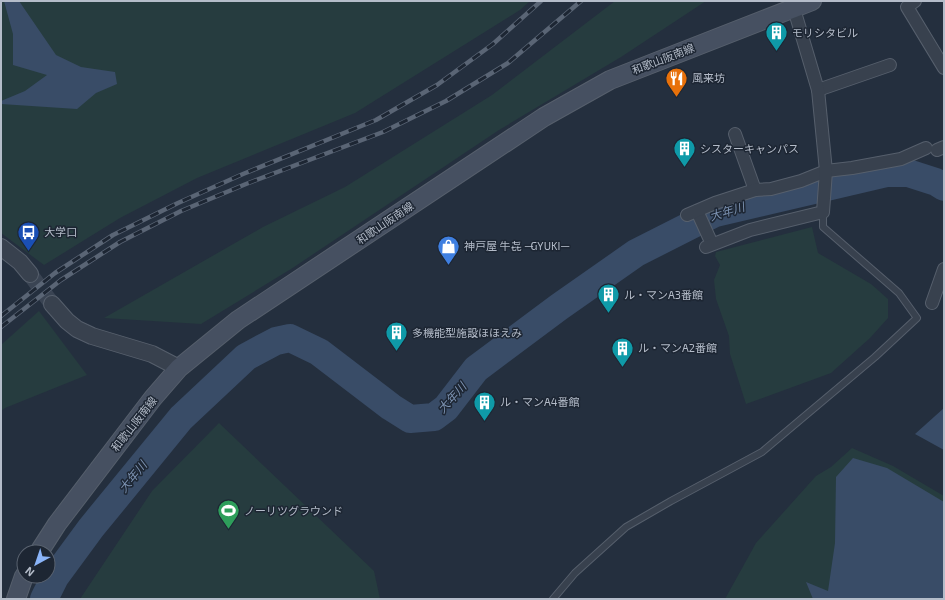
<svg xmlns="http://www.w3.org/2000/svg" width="945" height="600" font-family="'Exo 2','Noto Sans JP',sans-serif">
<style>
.green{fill:#263c3f}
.water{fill:#394c67}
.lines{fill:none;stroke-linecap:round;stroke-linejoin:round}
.river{stroke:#394c67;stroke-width:28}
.tertiary-tunnel{stroke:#3a4453;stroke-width:16;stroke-dasharray:16 8;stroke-linecap:butt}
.service-casing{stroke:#565f6c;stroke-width:8}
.minor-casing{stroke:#565f6c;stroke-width:14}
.tertiary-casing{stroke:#565f6c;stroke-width:18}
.secondary-casing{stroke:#565f6c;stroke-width:20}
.service{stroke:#38414e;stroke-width:6}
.minor{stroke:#38414e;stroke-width:12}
.tertiary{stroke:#38414e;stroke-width:16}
.secondary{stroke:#465061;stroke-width:18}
.rail-casing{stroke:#5a6575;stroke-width:4.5}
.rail{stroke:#1d2633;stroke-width:3;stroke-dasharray:9;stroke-linecap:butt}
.labels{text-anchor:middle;stroke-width:3;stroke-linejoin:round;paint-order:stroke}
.poi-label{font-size:11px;fill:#b4bcc9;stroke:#1d2633;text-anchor:start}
.street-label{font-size:11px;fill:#b4bcc9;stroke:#1d2633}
.water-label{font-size:12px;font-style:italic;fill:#7c92b1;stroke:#1d2633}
</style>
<rect width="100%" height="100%" fill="#242f3e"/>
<g class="green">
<polygon points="1,1 530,1 520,10 355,113 197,178 120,218 44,265 1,233"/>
<polygon points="615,1 706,1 621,57 499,130 291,269 201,324 104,318 263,227 345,187 492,95"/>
<polygon points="812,227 818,253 871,284 888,299 888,318 870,338 831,373 746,404 730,354 729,336 716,299 714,280 720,265 715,256 716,252"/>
<polygon points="39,311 87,375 5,408 1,411 1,345"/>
<polygon points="219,423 374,571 380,599 80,599 152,491"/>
<polygon points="852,448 893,466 944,496 944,599 725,599 756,543 816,476 831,467"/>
</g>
<g class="water">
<polygon points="4,1 19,1 56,55 81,67 115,72 117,84 96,93 77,109 1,104 1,101 25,91 47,75 13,65 13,34"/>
<polygon points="944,408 944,450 915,434"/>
<polygon points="853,458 887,468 944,502 944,599 813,599 806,582 828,591 835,543 836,477"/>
</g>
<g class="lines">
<polyline class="river" points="44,599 55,577 91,528 181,418 246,357 276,341 290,338 319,352 391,407 410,419 434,417 446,408 476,369 559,307 636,253 715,213 886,173 908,173 936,182 944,187"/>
<polyline class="tertiary-tunnel" points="30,274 52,304"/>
<defs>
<polyline id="service" points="553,599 575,573 626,527 671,501 762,452 875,357 917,318 899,293 823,227 823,212"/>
<g id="minor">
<polyline points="915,1 907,7 944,68"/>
<polyline points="818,90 890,65"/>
<polyline points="735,134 755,190"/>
<polyline points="937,150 944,147"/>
<polyline points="697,211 712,244"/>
<polyline points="687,215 715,203 755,190 771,189 801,181 826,171 852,168 901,159 926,148"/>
<polyline points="706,247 750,230 823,212 826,171 818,90 794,9"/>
<polyline points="932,303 944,269"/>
</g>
<g id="tertiary">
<polyline points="1,247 20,262 30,274"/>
<polyline points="52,304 67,321 77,329 92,336 152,354 179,368"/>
</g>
<g id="secondary">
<polyline points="39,552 57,524 153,398 179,368 238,320 544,117 610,80 812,1"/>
<polyline points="16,599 24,576"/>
</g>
</defs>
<use href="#service" class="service-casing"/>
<use href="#minor" class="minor-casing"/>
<use href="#tertiary" class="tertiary-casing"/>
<use href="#secondary" class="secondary-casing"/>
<use href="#service" class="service"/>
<use href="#minor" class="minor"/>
<use href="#tertiary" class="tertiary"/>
<use href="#secondary" class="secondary"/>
<defs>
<g id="rail">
<polyline points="1,316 55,273 113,235 178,203 243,174 376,120 437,85 493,44 541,1"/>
<polyline points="1,327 61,280 120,242 181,211 246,184 383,132 446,101 508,63 581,1"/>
</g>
</defs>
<use href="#rail" class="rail-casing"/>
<use href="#rail" class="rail"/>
</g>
<defs>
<symbol id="building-pin" viewBox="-11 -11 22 30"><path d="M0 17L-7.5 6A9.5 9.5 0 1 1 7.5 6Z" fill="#0f9aa8" stroke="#1d2633"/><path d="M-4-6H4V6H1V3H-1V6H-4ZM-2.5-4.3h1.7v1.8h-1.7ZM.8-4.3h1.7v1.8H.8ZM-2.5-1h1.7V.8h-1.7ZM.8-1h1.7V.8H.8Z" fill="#fff"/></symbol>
<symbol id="restaurant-pin" viewBox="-11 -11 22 30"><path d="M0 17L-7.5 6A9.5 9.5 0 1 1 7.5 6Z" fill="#e8710a" stroke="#1d2633"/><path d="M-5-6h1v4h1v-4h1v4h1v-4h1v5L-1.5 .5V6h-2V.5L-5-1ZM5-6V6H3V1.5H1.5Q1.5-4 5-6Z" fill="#fff"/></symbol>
<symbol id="bus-pin" viewBox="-11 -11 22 30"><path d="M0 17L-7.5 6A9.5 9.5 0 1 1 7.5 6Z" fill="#1a4fb4" stroke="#1d2633"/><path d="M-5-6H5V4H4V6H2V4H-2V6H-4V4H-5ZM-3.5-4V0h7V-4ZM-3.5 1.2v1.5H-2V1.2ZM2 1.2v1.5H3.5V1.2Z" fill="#fff"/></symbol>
<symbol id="shop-pin" viewBox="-11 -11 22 30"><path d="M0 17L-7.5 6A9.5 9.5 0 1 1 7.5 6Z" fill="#3f7fe0" stroke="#1d2633"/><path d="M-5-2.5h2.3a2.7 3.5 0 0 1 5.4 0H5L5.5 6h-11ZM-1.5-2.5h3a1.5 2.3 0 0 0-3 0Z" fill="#fff"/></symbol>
<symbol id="stadium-pin" viewBox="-11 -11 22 30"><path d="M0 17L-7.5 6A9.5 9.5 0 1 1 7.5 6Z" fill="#2e9e5b" stroke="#1d2633"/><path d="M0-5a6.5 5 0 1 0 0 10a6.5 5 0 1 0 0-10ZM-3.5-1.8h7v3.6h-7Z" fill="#fff"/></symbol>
</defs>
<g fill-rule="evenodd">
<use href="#building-pin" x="764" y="20" width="25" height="34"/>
<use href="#restaurant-pin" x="664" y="66" width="25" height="34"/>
<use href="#building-pin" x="672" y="136" width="25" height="34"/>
<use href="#bus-pin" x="16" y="220" width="25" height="34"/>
<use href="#shop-pin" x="436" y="234" width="25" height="34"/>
<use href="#building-pin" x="596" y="282" width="25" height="34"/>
<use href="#building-pin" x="384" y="320" width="25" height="34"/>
<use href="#building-pin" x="610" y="336" width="25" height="34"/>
<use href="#building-pin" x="472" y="390" width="25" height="34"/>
<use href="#stadium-pin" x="216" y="498" width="25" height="34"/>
</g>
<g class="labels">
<g class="poi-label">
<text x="792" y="37">モリシタビル</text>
<text x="692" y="82">風来坊</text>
<text x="700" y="153">シスターキャンパス</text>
<text x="44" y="236">大学口</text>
<text x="464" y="250">神戸屋 牛㐂 ―GYUKI―</text>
<text x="624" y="299">ル・マンA3番館</text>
<text x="412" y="337">多機能型施設ほほえみ</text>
<text x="638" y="352">ル・マンA2番館</text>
<text x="500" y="406">ル・マンA4番館</text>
<text x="244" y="515">ノーリツグラウンド</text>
</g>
<g class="street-label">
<text transform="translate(663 59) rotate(-21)" y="4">和歌山阪南線</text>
<text transform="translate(385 223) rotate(-34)" y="4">和歌山阪南線</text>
<text transform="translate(134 424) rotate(-52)" y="4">和歌山阪南線</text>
</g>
<g class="water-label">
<text transform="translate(727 212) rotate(-17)" y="4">大年川</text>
<text transform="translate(452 398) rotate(-48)" y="4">大年川</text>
<text transform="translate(133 477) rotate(-51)" y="4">大年川</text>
</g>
</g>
<rect width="945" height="600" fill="none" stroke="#b4bcc9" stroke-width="4"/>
<g transform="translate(36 564) rotate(220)"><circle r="19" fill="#1d2633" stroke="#59626f"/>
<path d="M0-3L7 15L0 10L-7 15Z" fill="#8ab4f8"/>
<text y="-6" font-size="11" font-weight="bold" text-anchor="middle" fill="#b4bcc9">N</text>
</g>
</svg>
